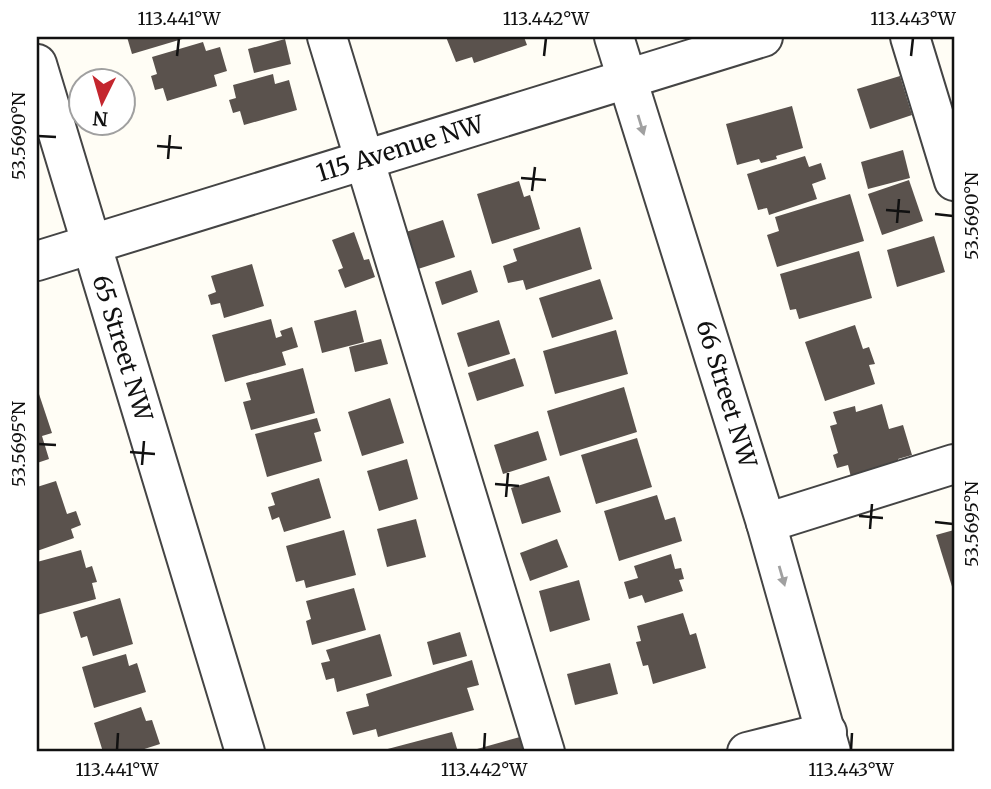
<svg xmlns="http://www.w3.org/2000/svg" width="991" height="789" font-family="Merriweather,serif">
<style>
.building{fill:#5a524d}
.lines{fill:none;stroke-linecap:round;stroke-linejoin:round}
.minor-casing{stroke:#444;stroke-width:42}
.minor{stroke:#fff;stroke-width:38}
.oneway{fill:#a0a0a0}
.ticks{fill:none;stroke:#111;stroke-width:2.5}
.labels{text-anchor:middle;stroke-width:7;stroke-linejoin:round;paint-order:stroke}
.street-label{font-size:24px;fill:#111;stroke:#fff}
.neatline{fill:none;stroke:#111;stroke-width:2.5}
.ticks-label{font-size:18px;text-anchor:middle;fill:#111}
</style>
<rect width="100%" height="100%" fill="#fffdf5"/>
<g class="building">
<polygon points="127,37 189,37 132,54"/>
<polygon points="446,37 524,37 527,45 474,63 472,57 456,62"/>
<polygon points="285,39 291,64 254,73 248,49"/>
<polygon points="203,42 206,51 220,47 227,71 214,75 217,86 167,101 163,88 155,90 151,76 157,74 152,57"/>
<polygon points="273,74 275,84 289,80 297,110 244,125 240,111 233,113 229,100 236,98 233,85"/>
<polygon points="900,76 912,115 870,129 857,89"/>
<polygon points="792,106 803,148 776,156 777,159 761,163 759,159 737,165 726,124"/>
<polygon points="903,150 910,178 868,189 861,162"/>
<polygon points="805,156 809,167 821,163 826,179 812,184 817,199 769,215 767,208 758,210 747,174"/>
<polygon points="909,180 923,221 882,235 868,194"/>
<polygon points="519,181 524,197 530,195 540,229 492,244 477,194"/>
<polygon points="850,194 864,241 777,267 767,235 779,231 775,217"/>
<polygon points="443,220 455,257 415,270 403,233"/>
<polygon points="580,227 592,269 526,290 523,280 508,283 503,266 517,261 513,249"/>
<polygon points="354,232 364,260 369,259 375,277 345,288 338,270 343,268 332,240"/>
<polygon points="934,236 945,272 897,287 887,250"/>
<polygon points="859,251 872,298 799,319 796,309 790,310 780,274"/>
<polygon points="252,264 264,306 224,318 220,303 211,305 208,295 216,292 211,276"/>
<polygon points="471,270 478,292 442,305 435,282"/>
<polygon points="600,279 613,319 552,338 539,298"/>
<polygon points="356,310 364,342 322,353 314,321"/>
<polygon points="271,319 276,338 282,336 280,331 292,327 298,347 282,352 286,365 225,382 212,335"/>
<polygon points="499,320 510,354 468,367 457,333"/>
<polygon points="855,325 863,349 869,347 875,364 869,365 875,384 825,401 805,342"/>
<polygon points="616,330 628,374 555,394 543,351"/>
<polygon points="381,339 388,364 355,372 349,347"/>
<polygon points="515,358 524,386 477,401 468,373"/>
<polygon points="303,368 315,413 251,430 243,402 251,400 246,383"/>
<polygon points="624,387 637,432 560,456 547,411"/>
<polygon points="37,388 52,433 42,436 49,459 37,463"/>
<polygon points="390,398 404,443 362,456 348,412"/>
<polygon points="882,404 889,429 903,425 912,455 898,459 899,462 851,477 848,465 837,468 833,455 838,453 830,426 837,424 833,412 855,406 856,412"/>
<polygon points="317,418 321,431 314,433 322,461 267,477 255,434"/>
<polygon points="538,431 547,460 503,474 494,445"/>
<polygon points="637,438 652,487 596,504 581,455"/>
<polygon points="407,459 418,499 379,511 367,471"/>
<polygon points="549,476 561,512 522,524 511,488"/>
<polygon points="319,478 331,518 284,532 279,517 272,520 268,507 275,505 271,493"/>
<polygon points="56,481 67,514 76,511 81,525 71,529 74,538 37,551 37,487"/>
<polygon points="657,495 665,520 675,517 682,541 619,561 604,511"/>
<polygon points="416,519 426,557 387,567 377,529"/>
<polygon points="344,530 356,575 306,588 304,580 296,582 286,546"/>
<polygon points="954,530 954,593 936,535"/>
<polygon points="557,539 568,567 530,581 520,553"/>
<polygon points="81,550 86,568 92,566 97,582 92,583 96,599 37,615 37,562"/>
<polygon points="671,554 675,569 681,568 684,579 679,580 683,591 645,603 642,595 629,599 624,582 638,578 634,566"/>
<polygon points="579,580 590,620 550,632 539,591"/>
<polygon points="354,588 366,630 312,645 306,621 311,619 306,601"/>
<polygon points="120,598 133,644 93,656 87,636 81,638 73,612"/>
<polygon points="683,613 690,635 696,633 706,668 653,684 648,665 643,666 636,642 641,641 637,626"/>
<polygon points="460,632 467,656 433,665 427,642"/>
<polygon points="380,634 392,676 337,692 334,678 326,680 321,663 330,661 326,650"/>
<polygon points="126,654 129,666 137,663 146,692 94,708 82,667"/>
<polygon points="472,660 479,685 467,688 474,710 378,737 376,729 353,735 346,712 369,706 366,694"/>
<polygon points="610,663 618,694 575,705 567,674"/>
<polygon points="141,707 146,721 152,720 160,744 135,752 103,752 94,723"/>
<polygon points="452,732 458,752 380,752 380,751"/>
<polygon points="520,737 524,752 470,752 470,751"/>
</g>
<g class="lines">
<defs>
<g id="minor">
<polyline points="327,37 545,752"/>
<polyline points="614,37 766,523 831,752"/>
<polyline points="910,37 954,181"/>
<polyline points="37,64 245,752"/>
<polyline points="37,261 763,37"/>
<polyline points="766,523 954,464"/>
<polyline points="747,752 827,732"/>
</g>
</defs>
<use href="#minor" class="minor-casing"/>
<use href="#minor" class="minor"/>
</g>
<defs><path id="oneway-solid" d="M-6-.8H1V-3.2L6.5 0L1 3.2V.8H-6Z" transform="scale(1.75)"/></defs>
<g class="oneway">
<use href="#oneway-solid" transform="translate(641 125) rotate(73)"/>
<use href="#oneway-solid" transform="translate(782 576) rotate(74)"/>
</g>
<path class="ticks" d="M177,56L179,38M544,56L546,38M911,56L913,38M38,136L56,137M157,146L182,148M168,159L170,135M521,178L546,180M532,191L535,167M886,210L910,212M935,214L953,216M897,223L899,199M38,444L56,445M130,452L155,454M142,465L144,441M495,484L519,486M506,497L508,473M859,516L883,518M935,522L953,524M870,529L872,504M117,750L118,733M484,750L485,733M851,750L852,733"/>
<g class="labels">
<g class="street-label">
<text transform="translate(400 149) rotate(-17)" y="8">115 Avenue NW</text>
<text transform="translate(122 348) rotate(73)" y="8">65 Street NW</text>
<text transform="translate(726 394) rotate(73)" y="8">66 Street NW</text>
</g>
</g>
<rect width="991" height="789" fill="none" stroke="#ffffff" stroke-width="77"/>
<g transform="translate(102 102) rotate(185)"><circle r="33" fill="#ffffff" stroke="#a0a0a0" stroke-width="2"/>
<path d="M0-5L12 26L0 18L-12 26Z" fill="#c4262e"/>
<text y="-10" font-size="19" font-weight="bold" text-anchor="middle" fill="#111111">N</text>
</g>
<rect x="38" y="38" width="915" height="712" class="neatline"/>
<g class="ticks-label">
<text x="179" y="25">113.441°W</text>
<text x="546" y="25">113.442°W</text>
<text x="913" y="25">113.443°W</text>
<text transform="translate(19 136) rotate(-90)" y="6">53.5690°N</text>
<text transform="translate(972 216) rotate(-90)" y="6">53.5690°N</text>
<text transform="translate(19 444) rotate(-90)" y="6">53.5695°N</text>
<text transform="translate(972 524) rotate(-90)" y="6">53.5695°N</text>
<text x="117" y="776">113.441°W</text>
<text x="484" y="776">113.442°W</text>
<text x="851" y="776">113.443°W</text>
</g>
</svg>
